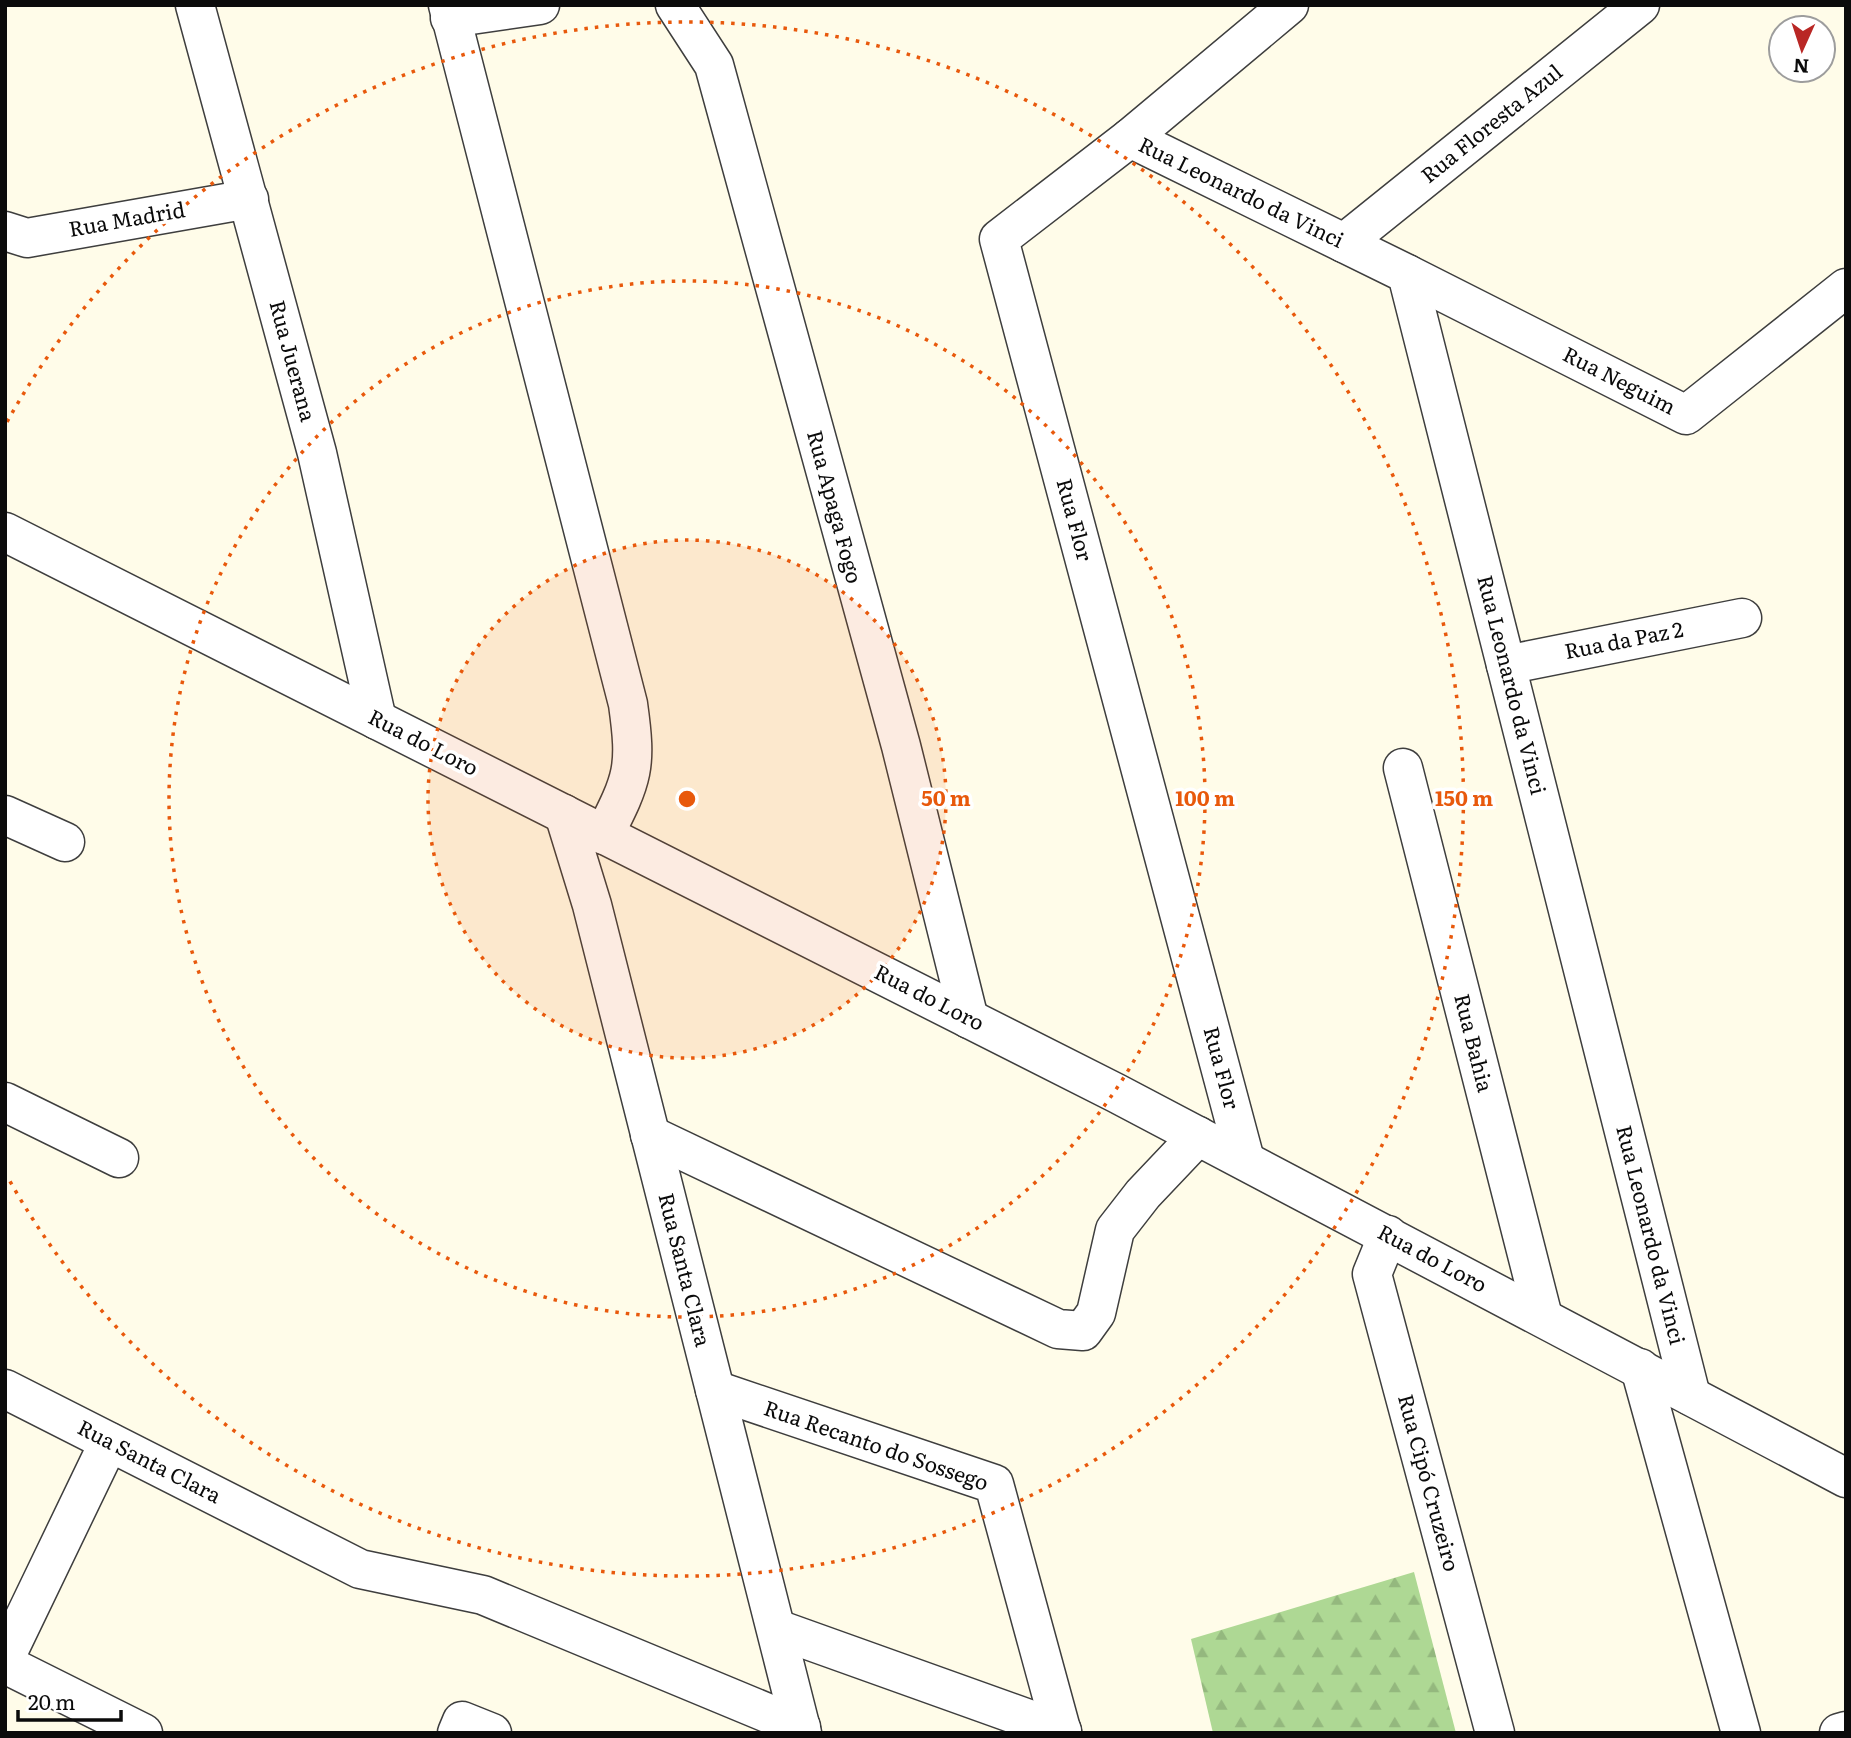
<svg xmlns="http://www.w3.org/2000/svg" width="1851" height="1738" font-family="Literata,serif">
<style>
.forest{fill:url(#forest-firs)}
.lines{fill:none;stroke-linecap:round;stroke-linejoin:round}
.minor-casing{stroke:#3e3e3e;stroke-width:41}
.minor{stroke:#fff;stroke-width:38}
.ring{fill:none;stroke:#e8590c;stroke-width:3.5;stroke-dasharray:3.5 7}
.labels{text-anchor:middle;stroke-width:7;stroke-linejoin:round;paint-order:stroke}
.street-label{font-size:21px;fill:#0b0b0b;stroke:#fff}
.centre{fill:#e8590c;stroke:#fff;stroke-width:3.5}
.ring-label{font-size:21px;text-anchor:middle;font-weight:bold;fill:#e8590c;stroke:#fff;stroke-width:7;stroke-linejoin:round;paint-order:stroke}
</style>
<defs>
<pattern id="forest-firs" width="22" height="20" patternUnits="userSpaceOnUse" patternTransform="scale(1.75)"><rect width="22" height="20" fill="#aed894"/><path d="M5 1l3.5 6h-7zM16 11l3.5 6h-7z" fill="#94b87e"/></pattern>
</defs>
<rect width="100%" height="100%" fill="#fffce9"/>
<polygon class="forest" points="1414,1572 1456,1733 1213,1733 1191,1639"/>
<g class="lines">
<defs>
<g id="minor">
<polyline points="195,5 317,453 377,720"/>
<path d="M448,5L628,704C637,768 633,778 604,835"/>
<polyline points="675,5 714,65 901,746 969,1019"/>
<polyline points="450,18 540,5"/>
<polyline points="1130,138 1407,274 1691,1396"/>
<polyline points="5,231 27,238 249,199"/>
<polyline points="1344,243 1640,5"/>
<polyline points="1407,274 1686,415 1846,288"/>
<polyline points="5,532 1116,1093 1846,1478"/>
<polyline points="1506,665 1742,618"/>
<polyline points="1403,768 1543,1317"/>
<polyline points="564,814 592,905 802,1733"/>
<polyline points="5,815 65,842"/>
<polyline points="5,1102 119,1158"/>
<polyline points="650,1135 1058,1329 1083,1331 1096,1313 1115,1230 1143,1194 1198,1136"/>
<polyline points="1245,1160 999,239 1130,138 1289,5"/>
<polyline points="1388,1235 1372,1274 1495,1733"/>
<polyline points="1640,1368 1741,1733"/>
<polyline points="5,1389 360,1569 483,1595 801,1727"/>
<polyline points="715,1390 994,1484 1062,1733"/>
<polyline points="777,1629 1062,1731"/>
<polyline points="5,1658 109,1442"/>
<polyline points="5,1664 143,1733"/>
<polyline points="457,1733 462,1721 492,1733"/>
<polyline points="1839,1733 1846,1731"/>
</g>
</defs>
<use href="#minor" class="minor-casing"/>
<use href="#minor" class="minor"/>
</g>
<circle cx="687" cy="799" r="259" fill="#e8590c" fill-opacity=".12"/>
<g class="ring">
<circle cx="687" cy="799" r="259"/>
<circle cx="687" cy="799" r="518"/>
<path d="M7 422A777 777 0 1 1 7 1176"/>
</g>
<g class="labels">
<g class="street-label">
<text transform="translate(1492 124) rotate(-39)" y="7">Rua Floresta Azul</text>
<text transform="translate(1241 193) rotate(26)" y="7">Rua Leonardo da Vinci</text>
<text transform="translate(127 220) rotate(-10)" y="7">Rua Madrid</text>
<text transform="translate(292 361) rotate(75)" y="7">Rua Juerana</text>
<text transform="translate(1619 381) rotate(27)" y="7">Rua Neguim</text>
<text transform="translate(834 507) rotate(75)" y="7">Rua Apaga Fogo</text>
<text transform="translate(1074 520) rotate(75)" y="7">Rua Flor</text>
<text transform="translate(1624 641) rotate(-11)" y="7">Rua da Paz 2</text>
<text transform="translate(1511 685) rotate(76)" y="7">Rua Leonardo da Vinci</text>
<text transform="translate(423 743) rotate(27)" y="7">Rua do Loro</text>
<text transform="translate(929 998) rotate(27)" y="7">Rua do Loro</text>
<text transform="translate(1473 1043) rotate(76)" y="7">Rua Bahia</text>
<text transform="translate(1221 1068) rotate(75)" y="7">Rua Flor</text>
<text transform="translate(1650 1235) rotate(76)" y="7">Rua Leonardo da Vinci</text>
<text transform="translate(1432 1259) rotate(28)" y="7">Rua do Loro</text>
<text transform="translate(684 1270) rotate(76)" y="7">Rua Santa Clara</text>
<text transform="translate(876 1446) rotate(19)" y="7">Rua Recanto do Sossego</text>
<text transform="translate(149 1462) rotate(27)" y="7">Rua Santa Clara</text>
<text transform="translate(1428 1483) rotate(75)" y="7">Rua Cipó Cruzeiro</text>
</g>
</g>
<circle cx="687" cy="799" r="10" class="centre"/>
<g class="ring-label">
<text x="946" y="806">50 m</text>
<text x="1205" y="806">100 m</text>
<text x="1464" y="806">150 m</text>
</g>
<rect width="1851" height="1738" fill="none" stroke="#0b0b0b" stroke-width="14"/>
<g transform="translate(1802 49) rotate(183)"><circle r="33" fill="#ffffff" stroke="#9d9d9d" stroke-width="2"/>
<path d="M0-5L12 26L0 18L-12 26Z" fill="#b92725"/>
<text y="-10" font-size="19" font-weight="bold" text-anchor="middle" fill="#0b0b0b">N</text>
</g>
<path d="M18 1710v10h103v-10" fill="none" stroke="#0b0b0b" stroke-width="3.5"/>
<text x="28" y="1710" font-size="21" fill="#0b0b0b" stroke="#ffffff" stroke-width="5" paint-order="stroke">20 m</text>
</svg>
